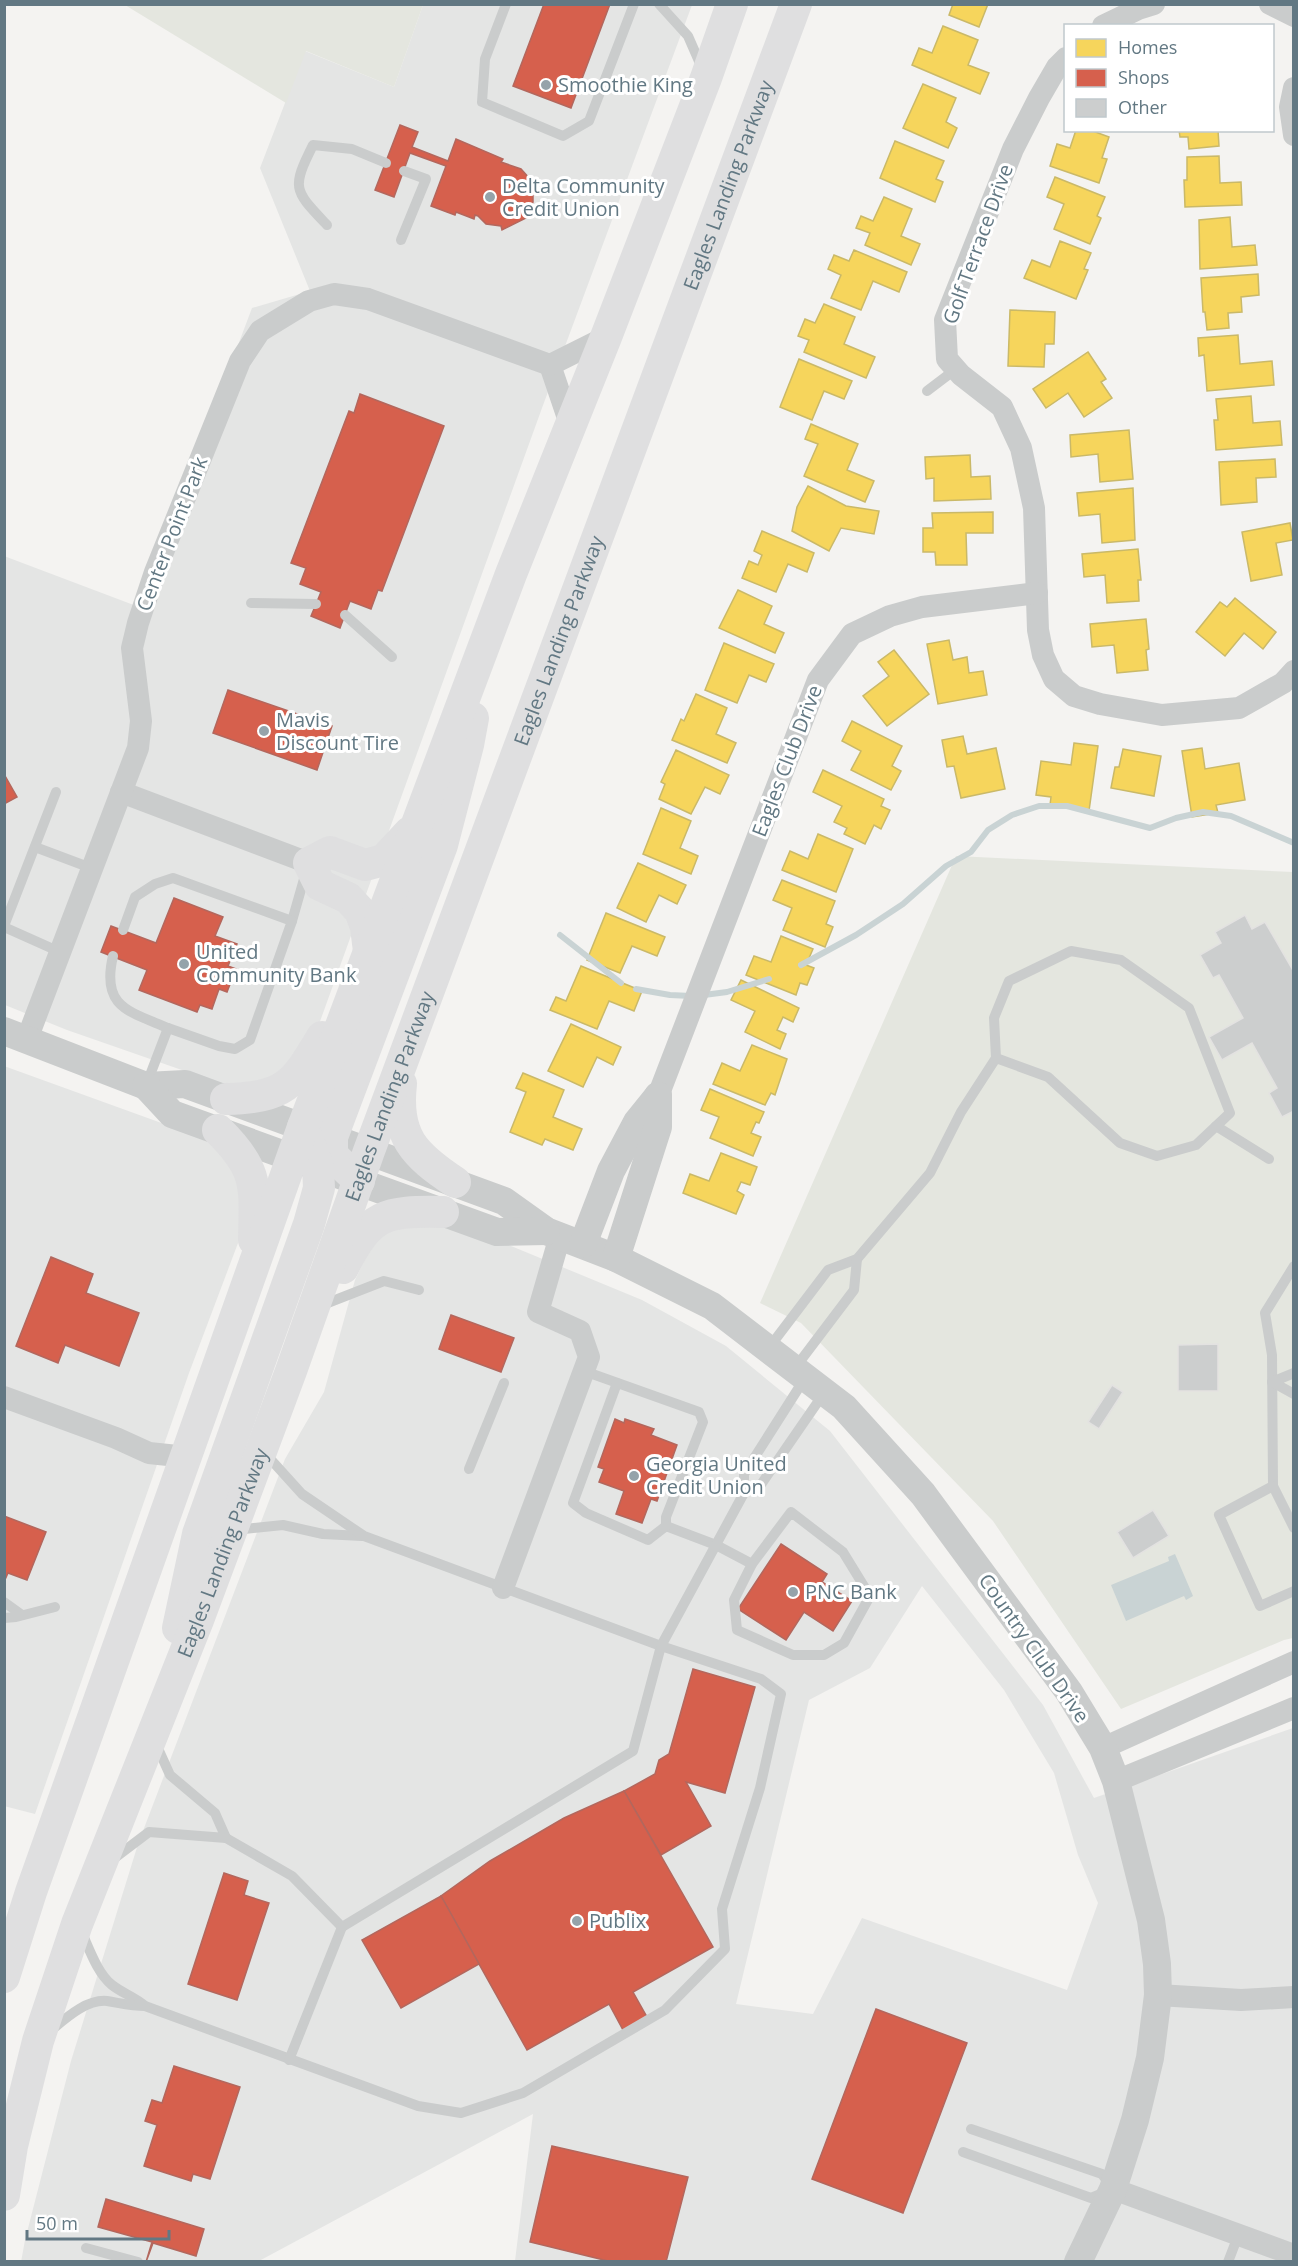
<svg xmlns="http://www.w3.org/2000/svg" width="1298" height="2266" font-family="'Open Sans',sans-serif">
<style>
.built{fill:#e4e5e4;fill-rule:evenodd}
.green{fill:#e4e6df}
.water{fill:#c9d3d4}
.homes{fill:#f6d55c;stroke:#cab968;stroke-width:1.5}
.shops{fill:#d6604d;stroke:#b3675d;stroke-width:1.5}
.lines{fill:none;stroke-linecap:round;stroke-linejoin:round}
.stream{stroke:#c9d3d4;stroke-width:6}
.building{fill:#cccece;stroke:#e3e2e1;stroke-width:1.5}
.service{stroke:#cacccc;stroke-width:10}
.minor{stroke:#cacccc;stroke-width:22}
.tertiary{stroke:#cacccc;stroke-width:28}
.secondary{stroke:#dfdfe0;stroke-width:32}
.poi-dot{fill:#95a3aa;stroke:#fff;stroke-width:2}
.labels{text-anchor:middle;stroke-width:6;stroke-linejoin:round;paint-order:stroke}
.poi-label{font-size:20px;fill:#627883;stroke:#fff;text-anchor:start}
.street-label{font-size:20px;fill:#627883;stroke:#fff}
</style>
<rect width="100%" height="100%" fill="#f4f3f1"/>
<g class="built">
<polygon points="423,5 692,5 542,408 310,1049 280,1080 222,1084 67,1030 5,1005 4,556 139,607 252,308 310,291 260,168 305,51 394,87"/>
<polygon points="4,1066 225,1146 255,1198 189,1373 35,1814 4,1806"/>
<path d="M410,1217L504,1243L642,1300L726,1346L830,1431L1043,1705L1094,1798L1293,1728V2261H515L533,2114L259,2261L21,2262L25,2240L71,2061L138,1844L285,1459L324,1392L355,1280L376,1237ZM922,1586L1004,1690L1054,1773L1078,1855L1098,1903L1067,1990L862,1918L813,2014L736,2004L809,1700L870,1668Z"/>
</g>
<g class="green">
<polygon points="125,5 423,5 394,87 306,51 286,103"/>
<polygon points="956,856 1293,872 1293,1638 1284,1640 1121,1709 993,1521 801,1323 760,1303"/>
</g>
<polygon class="water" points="1175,1554 1193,1596 1186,1600 1184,1596 1126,1621 1111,1585 1169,1561 1168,1557"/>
<g class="homes">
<polygon points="953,4 988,4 979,27 949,15"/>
<polygon points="943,26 978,40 968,65 989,73 980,94 912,65 919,48 932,53"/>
<polygon points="923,84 956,98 946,122 957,128 948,148 903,128"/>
<polygon points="1076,130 1090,130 1109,137 1102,158 1107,159 1099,183 1050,166 1057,144 1070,148"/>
<polygon points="1179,130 1218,130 1219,146 1189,149 1188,137 1180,137"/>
<polygon points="895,141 944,161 936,179 943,182 935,202 880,178"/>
<polygon points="1219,156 1220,183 1241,182 1242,205 1185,207 1184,180 1187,180 1187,157"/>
<polygon points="1055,177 1105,197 1097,216 1101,218 1090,244 1054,229 1064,204 1047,197"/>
<polygon points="884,197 912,209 901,236 920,244 911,265 865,245 870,233 856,228 861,216 873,221"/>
<polygon points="1230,217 1232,247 1255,245 1257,265 1200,269 1199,220"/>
<polygon points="1060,241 1091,253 1084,269 1088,270 1076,299 1024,278 1032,260 1050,267"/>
<polygon points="854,250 907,272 899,292 873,281 861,310 831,298 841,275 828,269 834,255 849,261"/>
<polygon points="1258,274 1259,295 1241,297 1242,312 1228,313 1229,328 1207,330 1205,312 1203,312 1201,278"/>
<polygon points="824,304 855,317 844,344 875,357 866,378 804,352 809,340 798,336 805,319 815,323"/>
<polygon points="1010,310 1055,312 1054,344 1045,344 1044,367 1008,366"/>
<polygon points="1238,335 1240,364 1272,361 1274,385 1207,391 1204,355 1199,356 1198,338"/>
<polygon points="1088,352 1106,379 1101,382 1112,398 1084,417 1068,393 1046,408 1033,389"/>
<polygon points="799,359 852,381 844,399 824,391 812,420 780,407"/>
<polygon points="1251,396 1253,423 1280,421 1282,445 1216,450 1214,420 1218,420 1216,399"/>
<polygon points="811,424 858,444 847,470 874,481 865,502 804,476 818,444 805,439"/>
<polygon points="1129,430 1133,479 1100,482 1098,454 1071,457 1070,435"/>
<polygon points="970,455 971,477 990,476 991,499 934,501 934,478 926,479 925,457"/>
<polygon points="1275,459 1276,477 1256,478 1257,502 1221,505 1219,462"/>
<polygon points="808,486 846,506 879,511 874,534 841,528 829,551 792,531 797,507"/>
<polygon points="1133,488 1135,540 1102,543 1100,514 1079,516 1077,493"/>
<polygon points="993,512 993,533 966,533 967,565 936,565 935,552 923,552 923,528 933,528 932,513"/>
<polygon points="1290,523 1293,540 1276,543 1282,575 1251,581 1242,532"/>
<polygon points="762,531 814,553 807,572 788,564 776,592 742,578 749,561 758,565 762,555 754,551"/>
<polygon points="1138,549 1141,580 1138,580 1139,601 1107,603 1105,575 1084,577 1082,554"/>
<polygon points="738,590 772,606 764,624 784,633 775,653 719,628"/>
<polygon points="1235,598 1276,632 1263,649 1244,633 1225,656 1196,632 1220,602 1227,607"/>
<polygon points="1146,619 1149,649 1146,650 1148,670 1117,673 1114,645 1092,647 1090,624"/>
<polygon points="949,640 953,660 967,657 969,673 983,671 987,695 938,704 927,644"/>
<polygon points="724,643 774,664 766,682 749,675 737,703 705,690"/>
<polygon points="894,650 929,694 887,726 863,696 889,676 878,662"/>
<polygon points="696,694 727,708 716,734 736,743 727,763 672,740 681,719 684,721"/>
<polygon points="852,721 902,746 892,766 901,771 891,790 851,770 861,751 842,741"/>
<polygon points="963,736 967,754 996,748 1005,789 961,798 954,766 947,767 942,740"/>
<polygon points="1074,743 1098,746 1089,811 1050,805 1051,797 1036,795 1041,761 1071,765"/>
<polygon points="1202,748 1205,769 1239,763 1245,800 1216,805 1218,813 1192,817 1182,751"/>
<polygon points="1123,749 1161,756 1154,796 1111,788 1115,767 1119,767"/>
<polygon points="676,750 729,775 720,794 705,787 691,814 659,799 665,784 661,782"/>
<polygon points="823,770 884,799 881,806 890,810 881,829 874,825 865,844 844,834 847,828 834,822 842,806 813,792"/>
<polygon points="661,808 691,821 680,848 698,856 691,874 643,854"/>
<polygon points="818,834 853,849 836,892 782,870 790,851 808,859"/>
<polygon points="638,863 686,885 677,904 659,895 646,922 617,908"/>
<polygon points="782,880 835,901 826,924 833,927 825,947 783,930 792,908 773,900"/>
<polygon points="606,913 665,937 657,956 632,946 620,973 587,960"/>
<polygon points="781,936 813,949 806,965 814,968 807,985 800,983 796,995 746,975 754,956 771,962"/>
<polygon points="581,966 642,991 634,1011 609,1001 597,1029 550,1010 556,997 566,1001"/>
<polygon points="741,980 799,1008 793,1022 783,1017 777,1030 786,1034 780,1049 745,1032 755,1011 731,1000"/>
<polygon points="571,1024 621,1047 613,1065 597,1057 583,1087 548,1071"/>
<polygon points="752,1045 787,1059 775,1095 771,1093 765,1105 713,1084 722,1063 740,1071"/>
<polygon points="523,1073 564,1090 553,1117 582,1129 573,1150 545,1139 542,1145 510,1132 526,1092 516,1088"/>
<polygon points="710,1089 764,1112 759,1123 756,1122 751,1133 761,1137 753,1156 710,1138 719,1117 701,1110"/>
<polygon points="721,1153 757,1167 750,1185 741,1182 737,1191 744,1195 736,1214 683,1193 690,1174 709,1181"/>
</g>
<g class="shops">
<polygon points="544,4 610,4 571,108 513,86"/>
<polygon points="400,125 418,132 412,147 448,161 456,139 503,159 501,162 521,169 529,178 533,190 533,202 528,213 530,216 502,230 501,226 486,224 478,216 475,215 474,219 456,212 455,215 431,206 446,166 410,153 394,197 375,190"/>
<polygon points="360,394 444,426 382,591 378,590 371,609 350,601 340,628 311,616 321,592 300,584 306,568 291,563 349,411 354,413"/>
<polygon points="228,690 332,726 317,770 213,733"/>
<polygon points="4,774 17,797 4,804"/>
<polygon points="174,898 223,917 215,936 237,944 228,966 236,969 227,992 219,989 212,1009 200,1005 197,1012 139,990 147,970 101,952 111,926 156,943"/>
<polygon points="51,1257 93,1274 86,1293 139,1313 119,1366 65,1345 58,1363 16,1346"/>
<polygon points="451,1315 514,1338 501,1372 439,1349"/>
<polygon points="615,1419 624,1423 625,1419 654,1429 651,1435 677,1445 657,1501 651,1499 642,1523 616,1514 624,1491 599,1482 604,1469 598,1467"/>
<polygon points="4,1516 46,1532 27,1580 8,1573 4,1582"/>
<polygon points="781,1544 827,1574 822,1582 852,1601 833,1631 804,1612 786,1640 738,1609"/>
<polygon points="693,1669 755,1687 725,1793 686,1782 711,1826 661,1855 624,1791 655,1774 659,1760 669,1754"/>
<polygon points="624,1791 713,1947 633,1992 647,2017 623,2030 609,2004 527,2050 441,1896 490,1861 564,1818"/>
<polygon points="224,1873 248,1881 244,1895 269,1903 237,2000 188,1984"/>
<polygon points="441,1896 479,1964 401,2008 362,1940"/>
<polygon points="876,2009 967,2043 903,2213 812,2179"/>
<polygon points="174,2066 240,2087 210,2179 193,2174 191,2181 144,2166 157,2125 145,2121 152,2100 162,2103"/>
<polygon points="552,2146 688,2177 666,2262 612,2262 530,2242"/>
<polygon points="106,2199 204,2229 196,2256 153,2243 146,2262 152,2242 98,2227"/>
</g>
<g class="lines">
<g class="stream">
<polyline points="560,935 621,983"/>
<polyline points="801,965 856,935 903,904 946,866 971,852 988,830 1012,815 1039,806 1067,806 1150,828 1176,818 1203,812 1231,816 1294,843"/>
<polyline points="636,989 670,995 691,996"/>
<polyline points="704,995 727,992 769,979"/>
</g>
</g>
<g class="building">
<polygon points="1245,915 1252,929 1265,922 1294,972 1294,1111 1282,1117 1269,1093 1277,1088 1252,1043 1222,1060 1209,1037 1243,1018 1219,975 1213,978 1200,955 1221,943 1215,932"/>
<polygon points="1218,1344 1218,1391 1178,1391 1178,1345"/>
<polygon points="1112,1385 1123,1392 1099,1429 1088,1422"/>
<polygon points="1153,1510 1169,1536 1133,1558 1117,1532"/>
</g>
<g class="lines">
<g class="service">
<polyline points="506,4 485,59 482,102 563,136 589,121 634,4"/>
<polyline points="659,4 688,36 702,68"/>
<path d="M327,225C294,190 291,189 313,145L352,149L386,163"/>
<polyline points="401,240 426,179 404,171"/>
<polyline points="927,391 956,369"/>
<polyline points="251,603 316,604"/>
<polyline points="345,615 392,657"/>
<polyline points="35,847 91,868"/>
<polyline points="292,921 306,872"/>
<polyline points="4,926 56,792"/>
<polyline points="4,927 60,952"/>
<polyline points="123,930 135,897 155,884 173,878 292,921 250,1040 235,1049 219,1046 168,1028 147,1083"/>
<path d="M113,956C101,1007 128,1011 168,1028"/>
<polyline points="1216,1126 1269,1159"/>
<polyline points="1294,1266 1265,1313 1272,1355 1273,1486 1219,1515 1260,1606 1294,1591"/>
<polyline points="325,1304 384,1281 419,1290"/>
<polyline points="768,1349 828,1270 857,1259 930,1173 961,1112 996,1058 994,1018 1009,981 1071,951 1121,960 1189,1008 1230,1113 1196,1145 1157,1156 1120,1143 1048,1077 996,1058"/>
<polyline points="795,1368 854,1290 857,1259"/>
<polyline points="584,1371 699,1412 703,1422 666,1517 666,1526 716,1545 752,1564"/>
<polyline points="1294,1373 1272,1382 1294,1394"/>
<polyline points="617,1383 573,1503 586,1513 648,1540 666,1526"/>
<polyline points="469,1469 504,1383"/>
<polyline points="1273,1486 1294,1528"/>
<polyline points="744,1493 760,1486 824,1393"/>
<polygon points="791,1512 843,1552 870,1596 844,1643 824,1655 793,1655 737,1630 734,1600 752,1564"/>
<polyline points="235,1530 283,1525 323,1534 362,1536"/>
<polyline points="4,1602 22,1615"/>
<polyline points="4,1618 16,1617 55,1607"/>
<polyline points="156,1744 170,1775 215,1813 226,1838"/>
<polyline points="112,1860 149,1832 226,1838 292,1876 342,1927 633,1751 661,1646 364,1536 302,1494 264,1452"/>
<path d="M81,1931C89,1948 97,1973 112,1985C122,1993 135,1997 145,2006L418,2106L461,2113L523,2093L665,2010L725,1949L722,1909L760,1788L781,1694L761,1679L661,1646L744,1493V1474L805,1378"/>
<path d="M49,2032C65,2019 86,1999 107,2001C120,2003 131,2006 145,2006"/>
<polyline points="289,2060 342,1927"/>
<polyline points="963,2152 1091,2198 1113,2189 1102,2174 971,2129"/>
<polyline points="86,2248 138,2262"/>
<polyline points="1228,2262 1238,2236"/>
</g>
<g class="minor">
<polyline points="1270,4 1294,16"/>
<polyline points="1103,26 1138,9 1154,4"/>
<polyline points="1066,58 1057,67 1039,98 1013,149 945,320 947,359 961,375 1002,407 1021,448 1034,508 1038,630 1043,655 1054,679 1074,696 1100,704 1162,715 1239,708 1283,683 1294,671"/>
<polyline points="1294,88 1290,107 1294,135"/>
<polyline points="550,365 570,424"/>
<polyline points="121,792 309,863"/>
<polyline points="27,1039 138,748 141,721 132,648 138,623 155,572 240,361 260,331 309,301 334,294 368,299 550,365 606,337"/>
<polyline points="658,1096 818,680 852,634 890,616 922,607 1037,593"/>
<polyline points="4,1397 116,1438 149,1453 187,1457"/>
<polyline points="503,1588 589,1357 580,1331 538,1312 560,1236"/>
<polyline points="1103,1748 1294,1662"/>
<polyline points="1116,1781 1294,1708"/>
<polyline points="1158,1995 1241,2000 1294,1997"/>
<polyline points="1113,2189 1294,2255"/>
</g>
<g class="tertiary">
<polyline points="4,1031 146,1086 185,1084 504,1201 546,1231 616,1258 712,1306 844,1407 923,1494 1069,1692 1103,1748 1116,1781 1151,1920 1157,1964 1158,1995 1150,2058 1135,2120 1113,2189 1078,2262"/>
<polyline points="146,1086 172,1114 497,1232 546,1231"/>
<polyline points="583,1244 611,1171 637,1122 658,1096"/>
<polyline points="616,1258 658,1127 658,1096"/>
</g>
<g class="secondary">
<polyline points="369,951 366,927 360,911 348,898 320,885 309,863 330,852 365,865 384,860 410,832"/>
<path d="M401,1084C395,1136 414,1155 455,1182"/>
<path d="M226,1099C285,1097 293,1086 322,1037"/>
<path d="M218,1130C259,1170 255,1186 254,1240"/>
<polyline points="359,1181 332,1155 332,1137 442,845 468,745 473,718"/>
<path d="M343,1268C370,1213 385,1211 443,1212"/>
<polyline points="178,1628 198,1534 309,1224 319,1188 318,1166 303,1127"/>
<polyline points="4,1977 31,1892 303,1127 511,574 606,337 706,78 732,4"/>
<path id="s1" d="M4,2195L12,2146L38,2041L77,1924L198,1620L291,1371L369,1151L796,4"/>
</g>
</g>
<g class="poi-dot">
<circle cx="546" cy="85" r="6"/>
<circle cx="490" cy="197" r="6"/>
<circle cx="264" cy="731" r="6"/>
<circle cx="184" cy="964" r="6"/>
<circle cx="634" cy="1476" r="6"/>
<circle cx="793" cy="1592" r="6"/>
<circle cx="577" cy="1921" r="6"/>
</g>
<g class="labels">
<g class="poi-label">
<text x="558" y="92">Smoothie King</text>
<text x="502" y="193">Delta Community<tspan x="502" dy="23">Credit Union</tspan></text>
<text x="276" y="727">Mavis<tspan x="276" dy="23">Discount Tire</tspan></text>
<text x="196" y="959">United<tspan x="196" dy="23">Community Bank</tspan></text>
<text x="646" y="1471">Georgia United<tspan x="646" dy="23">Credit Union</tspan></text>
<text x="805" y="1599">PNC Bank</text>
<text x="589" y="1928">Publix</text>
</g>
<g class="street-label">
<text dy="7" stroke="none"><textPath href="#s1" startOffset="2138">Eagles Landing Parkway</textPath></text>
<text transform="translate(978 244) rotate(-70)" y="7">Golf Terrace Drive</text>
<text transform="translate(172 534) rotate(-69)" y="7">Center Point Park</text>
<text dy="7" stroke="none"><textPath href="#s1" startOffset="1652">Eagles Landing Parkway</textPath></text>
<text transform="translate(787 761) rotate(-69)" y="7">Eagles Club Drive</text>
<text dy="7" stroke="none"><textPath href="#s1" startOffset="1166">Eagles Landing Parkway</textPath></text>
<text dy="7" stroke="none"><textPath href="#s1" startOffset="680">Eagles Landing Parkway</textPath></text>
<text transform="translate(1034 1648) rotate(55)" y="7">Country Club Drive</text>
</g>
</g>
<rect width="1298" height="2266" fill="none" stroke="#627883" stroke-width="12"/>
<rect x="1064" y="24" width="210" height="108" fill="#ffffff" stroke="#c0c9cd" stroke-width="1.5"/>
<rect x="1076" y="39" width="30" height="18" fill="#f6d55c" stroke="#c0c9cd" stroke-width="1.5"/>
<text x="1118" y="54" font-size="18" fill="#627883">Homes</text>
<rect x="1076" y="69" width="30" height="18" fill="#d6604d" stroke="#c0c9cd" stroke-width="1.5"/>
<text x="1118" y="84" font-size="18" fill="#627883">Shops</text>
<rect x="1076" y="99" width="30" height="18" fill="#cccece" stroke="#c0c9cd" stroke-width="1.5"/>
<text x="1118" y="114" font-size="18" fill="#627883">Other</text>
<path d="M27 2230v9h142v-9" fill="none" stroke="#627883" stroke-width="3"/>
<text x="36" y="2230" font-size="18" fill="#627883" stroke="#ffffff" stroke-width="4.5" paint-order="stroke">50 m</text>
</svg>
